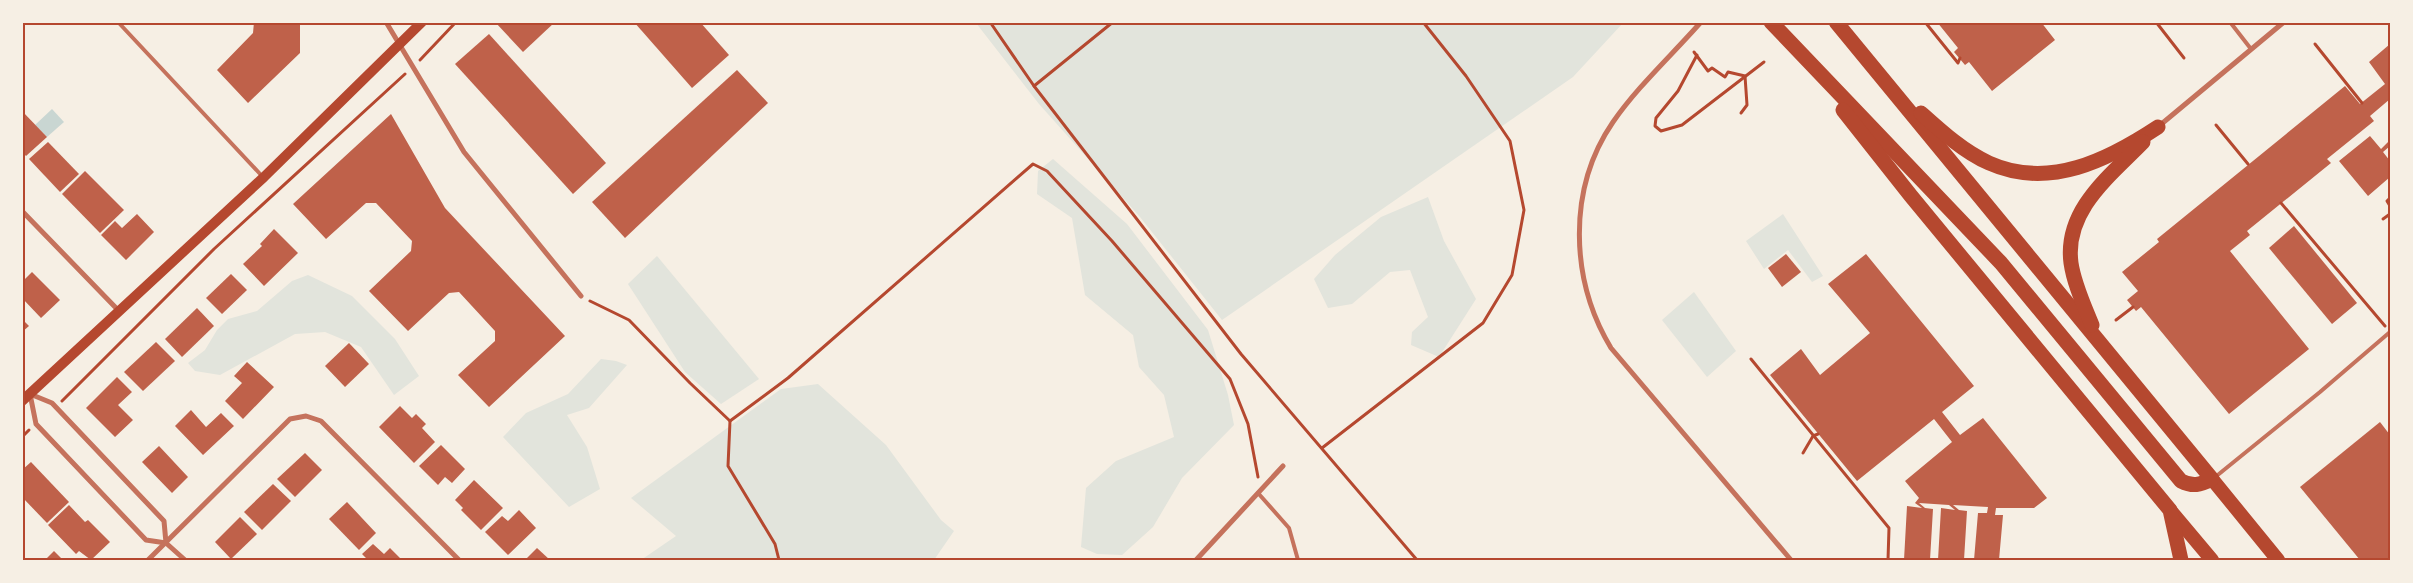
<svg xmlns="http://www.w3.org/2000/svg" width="2413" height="583" font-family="'Titillium Web',sans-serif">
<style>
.green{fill:#e2e4dc}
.water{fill:#c9d6d2}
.building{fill:#bf614a}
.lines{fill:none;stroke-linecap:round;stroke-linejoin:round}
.path{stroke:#b5482f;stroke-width:3}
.service{stroke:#c5725c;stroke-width:4}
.minor{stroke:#c5725c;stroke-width:5}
.secondary{stroke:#b5482f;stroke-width:10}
.trunk{stroke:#b5482f;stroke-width:14}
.motorway{stroke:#b5482f;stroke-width:15}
.neatline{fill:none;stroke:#b5482f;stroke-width:2}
</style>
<rect width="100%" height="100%" fill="#f6efe4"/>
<g class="green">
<polygon points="976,23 1623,23 1573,77 1222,320 1140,217 1039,104"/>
<polygon points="1053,159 1127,224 1208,330 1228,395 1234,425 1182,478 1153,527 1122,555 1097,554 1081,547 1086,488 1116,461 1174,437 1164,395 1139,367 1133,335 1085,295 1072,218 1037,194 1038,171"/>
<polygon points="1428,197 1444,241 1476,299 1439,357 1411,345 1412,332 1428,317 1410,270 1390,272 1352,304 1328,308 1314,279 1335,255 1381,217"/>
<polygon points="1783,214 1823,276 1812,282 1788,250 1764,269 1746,241"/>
<polygon points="657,256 759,379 721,404 685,372 628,284"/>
<polygon points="308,275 352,296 395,339 419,376 394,395 361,347 325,332 295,334 220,375 195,371 188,363 205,350 217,330 228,319 257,311 292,281"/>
<polygon points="1694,292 1736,351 1707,377 1662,320"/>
<polygon points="601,359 616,361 627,365 589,408 567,415 587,447 600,489 569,507 503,437 526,413 568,394"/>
<polygon points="818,384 886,445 941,520 954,531 934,560 641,560 676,536 631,498 781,389"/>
</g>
<polygon class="water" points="52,109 64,122 47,137 35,125"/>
<g class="building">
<polygon points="254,22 300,22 300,53 248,103 217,70 253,33"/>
<polygon points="495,22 555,22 523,52"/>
<polygon points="634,22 700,22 729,55 692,88"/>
<polygon points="1937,22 2041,22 2055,40 1992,91 1969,62 1965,65 1954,52 1958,48"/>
<polygon points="489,34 606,163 573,194 455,64"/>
<polygon points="2390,44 2390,99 2370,116 2374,121 2327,159 2331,163 2247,231 2250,235 2230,251 2309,349 2229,414 2141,307 2136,311 2127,300 2138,291 2122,272 2159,242 2157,239 2345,86 2360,104 2385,84 2369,62"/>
<polygon points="737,70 768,103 625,238 592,202"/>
<polygon points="22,111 47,137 26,156 22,152"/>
<polygon points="391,114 445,208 565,336 489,407 458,375 495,341 495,331 459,292 449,293 408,331 369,291 411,251 412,241 376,203 366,203 326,239 293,204"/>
<polygon points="2370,136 2381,149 2390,140 2390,146 2383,152 2390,161 2390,177 2368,196 2339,161"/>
<polygon points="48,142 79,174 60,192 29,159"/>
<polygon points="85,171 124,210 100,233 62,194"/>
<polygon points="137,214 154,232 126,260 101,235 115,221 122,228"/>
<polygon points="2294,226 2357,303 2332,324 2269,248"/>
<polygon points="274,229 298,253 264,286 243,264 262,246 260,244"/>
<polygon points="1786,254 1801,272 1782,287 1768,268"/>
<polygon points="1866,254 1974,386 1942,412 1960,435 1983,418 2047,498 2034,508 1996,508 1995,515 2003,515 1999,560 1974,560 1978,513 1987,513 1988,507 1953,505 1959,510 1967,511 1964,560 1938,560 1941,508 1955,510 1949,505 1919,503 1925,508 1933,509 1930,560 1904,560 1907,506 1922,508 1915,503 1919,498 1905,481 1952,442 1934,419 1857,481 1770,375 1801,349 1820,375 1870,333 1828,284"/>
<polygon points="32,272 60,300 41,318 22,298 22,282"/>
<polygon points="231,274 247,290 222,314 206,298"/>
<polygon points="197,308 214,326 182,357 165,339"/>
<polygon points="22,319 29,326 22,332"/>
<polygon points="156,342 175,361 143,391 124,372"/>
<polygon points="349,343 369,364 345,387 325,366"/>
<polygon points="247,362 274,387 243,419 225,401 242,383 234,376"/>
<polygon points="117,377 132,392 118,405 133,420 115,437 86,408"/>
<polygon points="400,406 412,418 416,414 426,424 422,428 435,442 414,463 379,427"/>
<polygon points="191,410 206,427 221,413 234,426 203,455 175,426"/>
<polygon points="2380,422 2390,435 2390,560 2360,560 2300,487"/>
<polygon points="441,445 465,469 452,483 445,477 438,485 419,466"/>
<polygon points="159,446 188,477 172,493 142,462"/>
<polygon points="305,453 322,470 295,497 277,479"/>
<polygon points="31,462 69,502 47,523 22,497 22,470"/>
<polygon points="474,480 503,508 481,530 461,510 463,508 455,500"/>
<polygon points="273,484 291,501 262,530 244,512"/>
<polygon points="347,502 376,533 359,550 329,519"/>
<polygon points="69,505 85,522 88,520 110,542 91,560 79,551 76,554 48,525"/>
<polygon points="519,510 536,528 508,555 485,532 502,516 508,521"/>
<polygon points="240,517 257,534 231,559 215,542"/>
<polygon points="373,544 384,554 390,548 402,560 368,560 362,554"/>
<polygon points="537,548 550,560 525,560"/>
<polygon points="54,551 63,560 45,560"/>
</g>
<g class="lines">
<g class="path">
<polyline points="990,22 1034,86 1241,354 1417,560"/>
<polyline points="1925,22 1958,63 1960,58"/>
<polyline points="2156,22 2184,58"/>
<polyline points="2315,44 2362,103"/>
<polyline points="1694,52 1708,71 1712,68 1725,77 1728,72 1745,76 1747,105 1741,113"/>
<polyline points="1697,55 1678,91 1656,118 1655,126 1661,131 1682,125 1764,62"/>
<polyline points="420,60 456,22"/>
<polyline points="1034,86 1113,22"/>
<polyline points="2216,125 2248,164"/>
<polyline points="2390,198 2387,201 2390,206"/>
<polyline points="2281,203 2385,326"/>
<polyline points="2383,219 2390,214"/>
<polyline points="590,301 629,320 690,383 730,421 788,378 1033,164 1047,171 1112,241 1230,379 1248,424 1258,477"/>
<polyline points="2116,320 2133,307"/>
<polyline points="1751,359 1889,528 1888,560"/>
<polyline points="62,401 214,249 405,74"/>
<polyline points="730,421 728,466 775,544 779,560"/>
<polyline points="22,437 29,430"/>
<polyline points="1322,448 1483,323 1512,275 1524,210 1510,141 1466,76 1423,22"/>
<polyline points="1803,453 1813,436 1818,434"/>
</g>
<g class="service">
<polyline points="118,22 262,176"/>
<polyline points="2230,22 2251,49"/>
<polyline points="2214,478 2320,392 2390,332"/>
<polyline points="1258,493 1289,528 1298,560"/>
</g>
<g class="minor">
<polyline points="386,22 464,152 581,296"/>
<path d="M1701,22C1672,55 1638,86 1613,122C1567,189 1570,280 1611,348L1791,560"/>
<polyline points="2159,126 2284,22"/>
<polyline points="22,211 118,310"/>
<polyline points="166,543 164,521 52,403 30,394 36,424 146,540 166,543 185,560"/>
<polyline points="148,560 290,419 306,416 321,421 459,560"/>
<polyline points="1196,560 1283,466"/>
</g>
<polyline class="secondary" points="22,401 264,177 422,22"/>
<g class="trunk">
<polyline points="2212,479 2278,560"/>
<polyline points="2170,510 2212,560"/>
</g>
<g class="motorway">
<path d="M1771,22L2001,263L2181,481C2193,487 2200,485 2212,479L1836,22"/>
<polyline points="1843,110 1911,196 2170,510 2181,560"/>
<path d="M1921,113C1941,131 1964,152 1989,163C2049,190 2108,160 2158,127"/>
<path d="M2092,325C2084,305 2074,284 2071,263C2064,210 2110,176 2143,142"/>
</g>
</g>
<rect width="2413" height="583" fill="none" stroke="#f6efe4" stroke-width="48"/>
<rect x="24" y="24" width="2365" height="535" class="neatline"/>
</svg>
